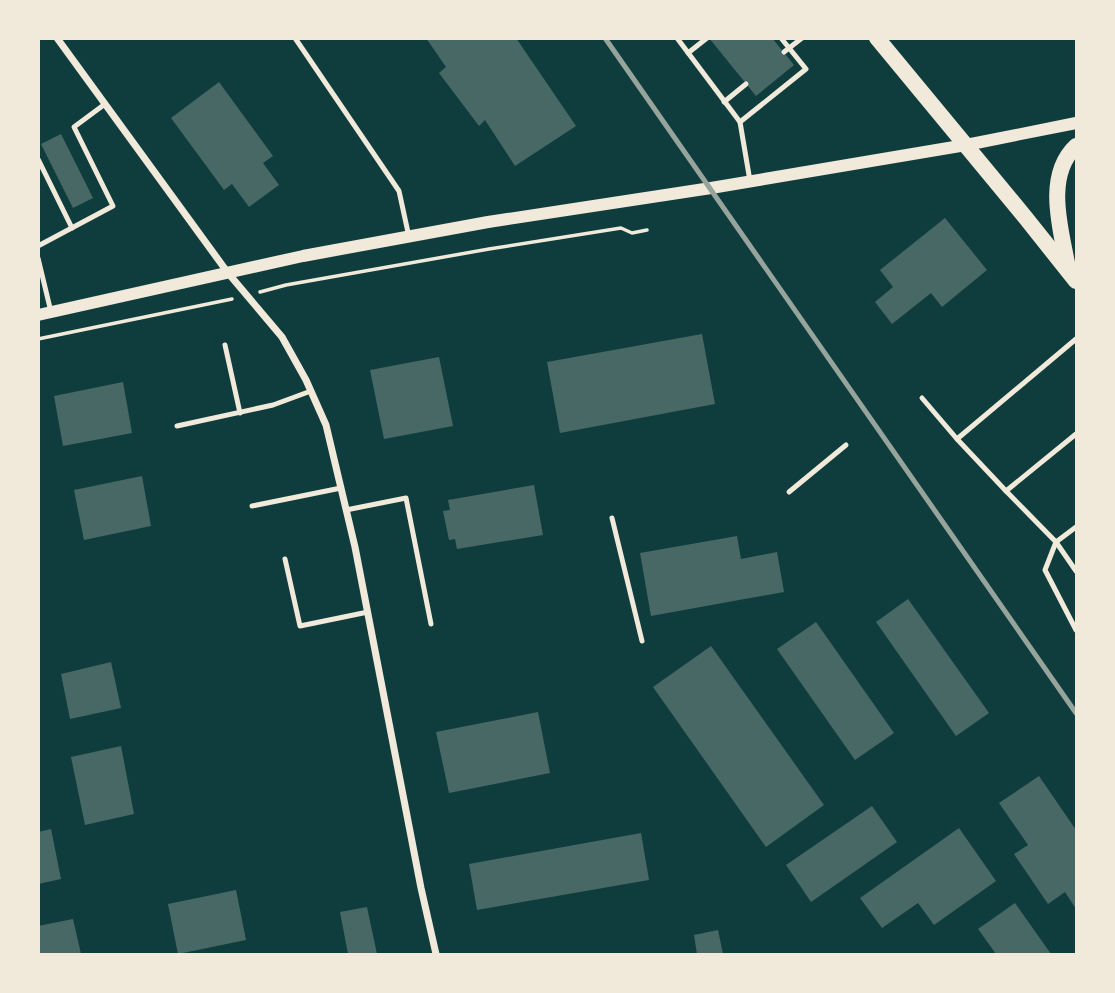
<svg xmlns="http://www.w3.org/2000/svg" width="1115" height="993" font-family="'Nunito Sans',sans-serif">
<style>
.building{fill:#486865}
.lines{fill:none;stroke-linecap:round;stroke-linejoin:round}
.path{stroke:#f1e9da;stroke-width:3.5}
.service{stroke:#f1e9da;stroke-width:5}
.minor{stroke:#f1e9da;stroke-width:7}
.tertiary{stroke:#f1e9da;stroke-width:12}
.primary{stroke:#f1e9da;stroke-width:16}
.rail{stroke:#97a49c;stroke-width:5}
</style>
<rect width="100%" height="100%" fill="#0f3d3e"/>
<g class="building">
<polygon points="426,38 516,38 576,126 515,166 485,120 479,126 439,73 446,67"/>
<polygon points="709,38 772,38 794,65 756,96"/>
<polygon points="219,82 273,156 263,163 279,185 249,207 232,184 224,190 171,118"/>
<polygon points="61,134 93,198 73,208 41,144"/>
<polygon points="945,218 987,270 942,307 931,293 892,324 875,302 893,287 880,270"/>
<polygon points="702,334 715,404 560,433 547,362"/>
<polygon points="439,357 453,426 384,439 370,370"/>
<polygon points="123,382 132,433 63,446 54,396"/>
<polygon points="142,476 151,526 84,540 74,490"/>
<polygon points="534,485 543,535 457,549 455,539 449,540 443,511 450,510 448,500"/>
<polygon points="737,536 741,559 777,552 784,592 651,616 640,553"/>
<polygon points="908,599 989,713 956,736 876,622"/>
<polygon points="816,622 894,733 855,760 777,649"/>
<polygon points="711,646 824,805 766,847 653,687"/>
<polygon points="111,662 121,708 70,719 61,674"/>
<polygon points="538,712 550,773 449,793 436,732"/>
<polygon points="121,746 134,814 85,825 71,757"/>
<polygon points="1039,776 1076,830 1076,909 1065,892 1048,904 1014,854 1028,845 999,803"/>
<polygon points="872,806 897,842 811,902 786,865"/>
<polygon points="959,828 996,881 934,925 918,903 882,928 860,898"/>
<polygon points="51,829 61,879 38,884 38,832"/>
<polygon points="641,833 649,880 477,910 469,864"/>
<polygon points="236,890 246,940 178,954 168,904"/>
<polygon points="1015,903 1051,954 996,954 978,929"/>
<polygon points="367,907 377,954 348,954 340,912"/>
<polygon points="73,919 81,954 38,954 38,926"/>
<polygon points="718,930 723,954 697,954 694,935"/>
</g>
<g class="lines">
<g class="path">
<polyline points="260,292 286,285 489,249 621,228 632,233 647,230"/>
<polyline points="38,339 232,299"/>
</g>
<g class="service">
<polyline points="295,38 399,191 409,237"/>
<polyline points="677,38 740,122 750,181"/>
<polyline points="784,52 802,38"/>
<polyline points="688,53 707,38"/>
<polyline points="724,102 746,84"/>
<polyline points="740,122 806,69 781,38"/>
<polyline points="38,159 72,228"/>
<polyline points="38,246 113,206 74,127 105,104"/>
<polyline points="38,258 51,312"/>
<polyline points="1076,339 957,439 1006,491 1076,434"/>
<polyline points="225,345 240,413"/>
<polyline points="922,398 957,439"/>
<polyline points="177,426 273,405 311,391"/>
<polyline points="1006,491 1056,542 1076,571"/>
<polyline points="789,492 846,445"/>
<polyline points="252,506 341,488"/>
<polyline points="346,510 406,498 431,624"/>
<polyline points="612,518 642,641"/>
<polyline points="1076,527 1056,542 1045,570 1076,630"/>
<polyline points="285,559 300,626 368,612"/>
</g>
<polyline class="minor" points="57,38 228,273 282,337 306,380 326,425 355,547 421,888 436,954"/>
<polyline class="tertiary" points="38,315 303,256 488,222 711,188 966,145 1076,123"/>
<g class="primary">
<polyline points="877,38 1025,217 1076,281"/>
<path d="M1068,268C1061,230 1044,176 1076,146"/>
</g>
<polyline class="rail" points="605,38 1076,713"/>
</g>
<rect width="1115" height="993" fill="none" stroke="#f1e9da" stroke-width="80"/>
</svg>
